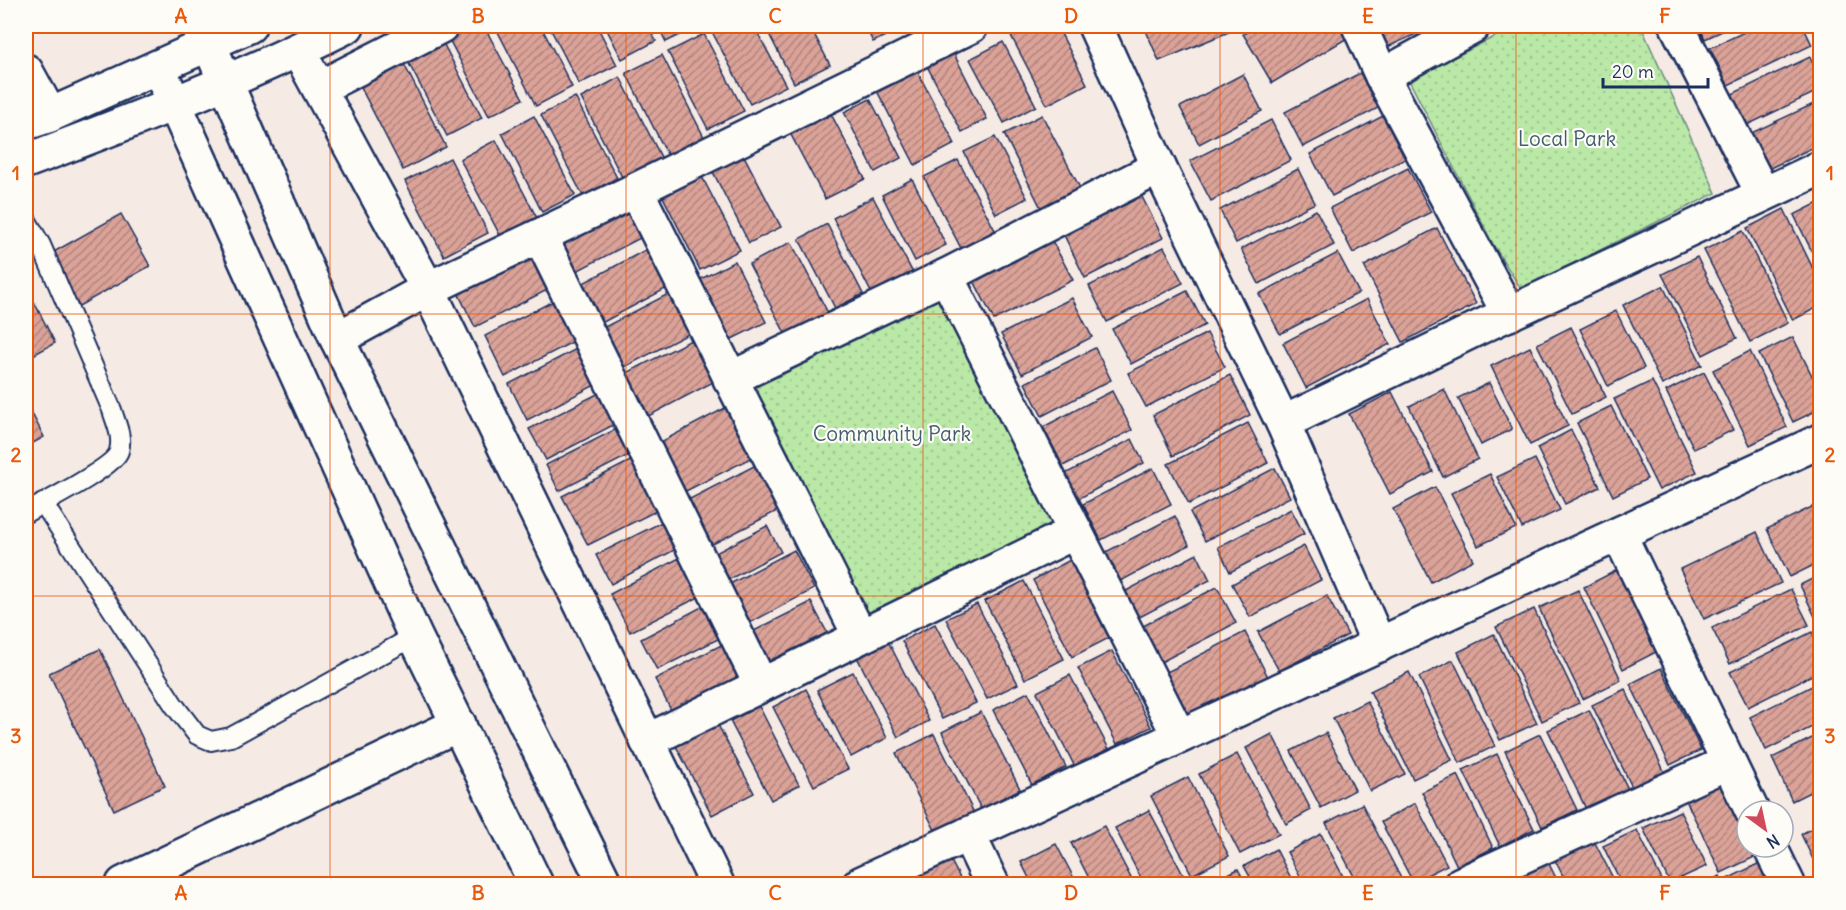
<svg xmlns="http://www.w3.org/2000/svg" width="1846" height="910" font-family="Delius,sans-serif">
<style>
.park{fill:url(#park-dots);stroke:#6a8c82;stroke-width:1.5}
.building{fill:url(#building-hatch);stroke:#1b2f5e;stroke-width:1.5}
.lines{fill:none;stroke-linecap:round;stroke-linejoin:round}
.service-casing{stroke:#1b2f5e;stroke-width:22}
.minor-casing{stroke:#1b2f5e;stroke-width:38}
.tertiary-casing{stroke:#1b2f5e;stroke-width:38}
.service{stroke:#fdfcf7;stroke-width:18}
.minor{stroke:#fdfcf7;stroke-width:33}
.tertiary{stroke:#fdfcf7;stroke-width:33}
.grid{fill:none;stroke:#e8590c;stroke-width:1.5;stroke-opacity:0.55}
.labels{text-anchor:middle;stroke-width:4.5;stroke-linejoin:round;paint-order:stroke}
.park-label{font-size:21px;fill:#435d70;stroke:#fdfcf7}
.neatline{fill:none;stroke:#e8590c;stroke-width:2}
.grid-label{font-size:20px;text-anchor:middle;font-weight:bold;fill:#e8590c}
</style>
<defs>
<pattern id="park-dots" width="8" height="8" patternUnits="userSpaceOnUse" patternTransform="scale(1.5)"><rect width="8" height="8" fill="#bae8a6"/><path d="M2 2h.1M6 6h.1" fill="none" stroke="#9fc791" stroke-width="1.8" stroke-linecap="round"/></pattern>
<pattern id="building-hatch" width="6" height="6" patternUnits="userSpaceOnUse" patternTransform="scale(1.5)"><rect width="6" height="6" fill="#dba298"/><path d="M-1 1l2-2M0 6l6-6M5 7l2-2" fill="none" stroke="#b1847f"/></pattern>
</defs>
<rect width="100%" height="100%" fill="#f6eae4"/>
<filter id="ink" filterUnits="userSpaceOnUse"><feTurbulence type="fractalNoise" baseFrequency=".0167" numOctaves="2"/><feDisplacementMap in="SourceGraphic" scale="12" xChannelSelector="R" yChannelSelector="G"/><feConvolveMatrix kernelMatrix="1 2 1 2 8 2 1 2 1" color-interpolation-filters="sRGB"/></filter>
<g filter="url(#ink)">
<g class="park">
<polygon points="1516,26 1641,26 1716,193 1521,289 1494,246 1409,80"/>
<polygon points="946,276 1075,532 860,636 730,379"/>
</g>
<g class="building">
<polygon points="476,26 484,26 523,99 489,116 449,39"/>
<polygon points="495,26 541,26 572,87 536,106"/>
<polygon points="549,26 597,26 617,65 579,84"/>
<polygon points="605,26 648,26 656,41 622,59"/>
<polygon points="658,26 698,26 666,42"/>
<polygon points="709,26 754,26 786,86 750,104"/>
<polygon points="765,26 810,26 830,65 794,83"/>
<polygon points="865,26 906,26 873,42"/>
<polygon points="1006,26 1057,26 1087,84 1047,105"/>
<polygon points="1144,26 1229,26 1231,31 1159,61"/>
<polygon points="1257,26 1343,26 1349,37 1272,83 1243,34"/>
<polygon points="1372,26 1426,26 1427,29 1383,49"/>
<polygon points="1699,26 1733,26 1705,39"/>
<polygon points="1757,26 1803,26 1812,45 1728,85 1710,48"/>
<polygon points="1811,26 1820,26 1820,40 1819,41"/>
<polygon points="704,34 744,111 708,129 668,52"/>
<polygon points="442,41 482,118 447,136 407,60"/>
<polygon points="1003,42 1036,106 1004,123 970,59"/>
<polygon points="953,52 987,119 962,132 927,66"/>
<polygon points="662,55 704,137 668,156 626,73"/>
<polygon points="1810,57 1820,80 1820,90 1745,126 1730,95"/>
<polygon points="912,61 955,144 915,165 872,81"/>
<polygon points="403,62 446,147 403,170 359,84"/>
<polygon points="1360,73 1378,108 1303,147 1285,112"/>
<polygon points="1243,74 1262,111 1199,144 1180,107"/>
<polygon points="620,77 662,159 623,179 581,98"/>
<polygon points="575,97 617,178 583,196 541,115"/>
<polygon points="870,99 901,158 875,172 844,112"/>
<polygon points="1820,101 1820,144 1766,170 1749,134"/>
<polygon points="830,112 865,179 825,199 790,133"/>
<polygon points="1042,115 1081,190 1042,210 1004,134"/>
<polygon points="534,116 575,195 542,212 502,133"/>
<polygon points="1383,116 1405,159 1332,196 1310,154"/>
<polygon points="1271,120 1291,160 1211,201 1190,161"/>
<polygon points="995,137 1027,198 996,214 964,152"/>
<polygon points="496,140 538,220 502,239 460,159"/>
<polygon points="741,150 781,227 749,243 710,166"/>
<polygon points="450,158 488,233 444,256 405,181"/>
<polygon points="958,160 998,236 964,254 924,177"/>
<polygon points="697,167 740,250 700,270 658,187"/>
<polygon points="1408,168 1431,212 1353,253 1330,208"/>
<polygon points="1298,169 1315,203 1236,243 1220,210"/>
<polygon points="912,179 946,245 915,261 882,195"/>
<polygon points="1140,193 1163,238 1085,278 1063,233"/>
<polygon points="873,197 914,275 873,296 833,218"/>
<polygon points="627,199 646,235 567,276 548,240"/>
<polygon points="1820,202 1820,268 1794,215"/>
<polygon points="1784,209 1820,283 1820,306 1793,320 1747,228"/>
<polygon points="1316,210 1334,245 1259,284 1241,249"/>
<polygon points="121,214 150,266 79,306 50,254"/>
<polygon points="827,224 863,294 835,308 799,239"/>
<polygon points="1437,228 1476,304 1403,342 1364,266"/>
<polygon points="1743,231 1788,323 1750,342 1704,250"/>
<polygon points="1049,235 1073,280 994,320 971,275"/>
<polygon points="791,242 828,313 786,335 749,264"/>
<polygon points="534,246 555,286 475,327 455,287"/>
<polygon points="1164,247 1183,283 1107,322 1089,286"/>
<polygon points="649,248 669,287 594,327 574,288"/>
<polygon points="1338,253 1359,293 1280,334 1259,294"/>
<polygon points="1697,257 1737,338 1703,355 1662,274"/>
<polygon points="735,261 766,322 730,340 699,280"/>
<polygon points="26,286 55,343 26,359"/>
<polygon points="1663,286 1702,365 1662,385 1623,305"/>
<polygon points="674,291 694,331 615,372 595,332"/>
<polygon points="1187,291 1205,325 1131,364 1112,329"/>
<polygon points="561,297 582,337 505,377 485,336"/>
<polygon points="1072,298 1092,337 1022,374 1001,334"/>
<polygon points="1367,299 1390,344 1306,388 1283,343"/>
<polygon points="1616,311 1644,368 1608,386 1580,329"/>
<polygon points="1571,327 1606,397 1572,414 1537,344"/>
<polygon points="1207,333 1225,367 1146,407 1128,373"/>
<polygon points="697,337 719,379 639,421 617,378"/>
<polygon points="1793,337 1820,392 1820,409 1793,422 1759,354"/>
<polygon points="584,345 603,381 527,420 509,384"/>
<polygon points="1530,347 1568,426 1530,445 1491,366"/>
<polygon points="1095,348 1111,380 1042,416 1025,383"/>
<polygon points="1750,351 1787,427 1750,445 1713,370"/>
<polygon points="1704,372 1733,430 1694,449 1666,391"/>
<polygon points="1230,375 1250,415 1173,456 1153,415"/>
<polygon points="1652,381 1697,472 1659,490 1614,399"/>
<polygon points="1489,383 1512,429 1481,445 1458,398"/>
<polygon points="1444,389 1478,459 1443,477 1409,406"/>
<polygon points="605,390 621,421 546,460 529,429"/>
<polygon points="1112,391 1132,430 1063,466 1043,427"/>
<polygon points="1392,392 1433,472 1390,494 1349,414"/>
<polygon points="26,402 44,437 26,447"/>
<polygon points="1611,406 1647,479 1613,496 1577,423"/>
<polygon points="727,407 753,457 678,495 653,446"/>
<polygon points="1248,423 1268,463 1189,504 1168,464"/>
<polygon points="624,425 637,451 559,491 546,465"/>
<polygon points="1571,430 1600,487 1565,504 1537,448"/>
<polygon points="1132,439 1144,463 1078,499 1065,474"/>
<polygon points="638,457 664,507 588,545 562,496"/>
<polygon points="1535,459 1560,510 1522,528 1497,477"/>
<polygon points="756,465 779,510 707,547 684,502"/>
<polygon points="1153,468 1171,504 1101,540 1083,504"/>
<polygon points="1275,468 1290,497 1205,541 1190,512"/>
<polygon points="1490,474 1516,528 1478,546 1451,493"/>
<polygon points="1435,487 1473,560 1431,582 1393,509"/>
<polygon points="1820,503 1820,562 1790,577 1767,529"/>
<polygon points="1291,509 1304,534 1230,572 1218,547"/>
<polygon points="1175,516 1189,545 1115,584 1100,555"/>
<polygon points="666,520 680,547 611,584 596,555"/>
<polygon points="767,526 781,552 724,582 710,556"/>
<polygon points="1757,532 1781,583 1704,619 1680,569"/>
<polygon points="1304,546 1321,580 1250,617 1232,584"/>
<polygon points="794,550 814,589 746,625 726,586"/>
<polygon points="687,554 707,593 630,632 610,594"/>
<polygon points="1197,554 1210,580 1134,620 1120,594"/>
<polygon points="1070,560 1109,638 1072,657 1033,580"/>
<polygon points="1625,566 1664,648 1623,669 1584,587"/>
<polygon points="1820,575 1820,622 1818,623 1800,585"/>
<polygon points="1024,581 1064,659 1025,679 985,601"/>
<polygon points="1217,587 1236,623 1161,662 1143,626"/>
<polygon points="1791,589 1809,625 1730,664 1712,628"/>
<polygon points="1578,590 1621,680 1583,699 1539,608"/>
<polygon points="1327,596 1348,635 1279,671 1258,632"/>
<polygon points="711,602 728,634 657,670 641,639"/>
<polygon points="811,602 831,640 766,673 746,635"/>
<polygon points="977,604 1018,684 987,699 946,619"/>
<polygon points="1534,609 1579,703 1542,721 1496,627"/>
<polygon points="935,624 976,703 942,719 902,641"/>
<polygon points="1245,632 1268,677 1185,720 1161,675"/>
<polygon points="1812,632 1820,649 1820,671 1748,707 1730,672"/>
<polygon points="1494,634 1537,723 1500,740 1458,652"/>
<polygon points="731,640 752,680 676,720 655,679"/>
<polygon points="888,641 929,721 898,737 857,657"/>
<polygon points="100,649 165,786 114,810 49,673"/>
<polygon points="1112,651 1151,727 1117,744 1078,668"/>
<polygon points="1453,660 1495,746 1460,763 1419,677"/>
<polygon points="1661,668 1701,750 1670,765 1630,684"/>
<polygon points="853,672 887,738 851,757 817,690"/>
<polygon points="1409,672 1452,760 1413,779 1370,691"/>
<polygon points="1070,675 1109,749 1075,767 1037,692"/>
<polygon points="1820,682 1820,723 1766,750 1750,717"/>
<polygon points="806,689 848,769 814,786 773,707"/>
<polygon points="1625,689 1665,773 1633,789 1592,705"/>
<polygon points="1028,692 1066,767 1032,785 993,710"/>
<polygon points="1367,701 1405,774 1370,791 1333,718"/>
<polygon points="759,706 799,785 771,800 730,721"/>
<polygon points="1589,710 1630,793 1588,813 1548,730"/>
<polygon points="981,712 1020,789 981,809 942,732"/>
<polygon points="718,725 754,793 712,815 676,746"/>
<polygon points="1326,733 1355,790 1321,808 1291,751"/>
<polygon points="934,734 974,813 936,832 896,753"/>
<polygon points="1272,734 1311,810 1286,824 1246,748"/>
<polygon points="1540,734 1577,810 1542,827 1505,751"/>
<polygon points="1820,734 1820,787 1792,801 1772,758"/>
<polygon points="1237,754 1279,834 1240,854 1199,774"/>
<polygon points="1497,754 1534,829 1500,846 1463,770"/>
<polygon points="1721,771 1747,825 1747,847 1758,847 1761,854 1721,873 1681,790"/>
<polygon points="1458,775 1493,848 1457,866 1422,792"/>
<polygon points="1188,777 1229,856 1192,875 1151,796"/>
<polygon points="1415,803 1447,865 1413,882 1381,822"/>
<polygon points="1362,804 1403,882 1398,884 1358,884 1326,823"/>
<polygon points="1149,810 1188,884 1144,884 1115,828"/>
<polygon points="1680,811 1707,866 1670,883 1643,828"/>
<polygon points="1820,824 1820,874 1801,834"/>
<polygon points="1104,826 1134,884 1092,884 1071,843"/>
<polygon points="1637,830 1664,884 1622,884 1603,846"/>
<polygon points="1590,833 1616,884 1567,884 1551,852"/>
<polygon points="1321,834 1347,884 1304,884 1287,852"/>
<polygon points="1056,844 1077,884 1032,884 1021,862"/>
<polygon points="1276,849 1294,884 1254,884 1244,866"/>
<polygon points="950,859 963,884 901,884"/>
<polygon points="1764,861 1776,884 1729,884 1727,879"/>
<polygon points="1548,862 1559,884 1515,884 1513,879"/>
<polygon points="1238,869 1246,884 1208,884"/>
<polygon points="1720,876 1724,884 1703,884"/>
</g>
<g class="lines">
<defs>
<g id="service">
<path d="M26,219L41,245L112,410C116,424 123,436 119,451C115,467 43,503 26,513"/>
<polyline points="43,503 174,705 197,735 211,741 231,737 415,636"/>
</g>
<g id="minor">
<polyline points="1095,26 1159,167 1283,423 1379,645"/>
<polyline points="1359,26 1382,76 1509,314"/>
<polyline points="1677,26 1763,194"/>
<polyline points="298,50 428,289 717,884"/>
<polyline points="26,71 50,115"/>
<polyline points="1382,76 1473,26"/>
<polyline points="319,88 441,26"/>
<polyline points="636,190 860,636"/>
<polyline points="540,236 761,685"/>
<polyline points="946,276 1179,736"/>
<polyline points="337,339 428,289 636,190 971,26"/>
<polyline points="730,379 946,276 1159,167"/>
<polyline points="1283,423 1478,328 1820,168"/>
<polyline points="1619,534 1752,811"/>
<polyline points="647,741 1075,532"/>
<polyline points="968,834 992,884"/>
<polyline points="1770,847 1788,884"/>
<polyline points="123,884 459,724"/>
<polyline points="860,884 1820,441"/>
<polyline points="1461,884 1729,762"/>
</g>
<g id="tertiary">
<polyline points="209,44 337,339 605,884"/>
<polyline points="158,67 415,636 536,884"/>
<polyline points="26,123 50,115 249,26"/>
<path d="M26,161C135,120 243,78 347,26"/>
</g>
</defs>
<use href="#service" class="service-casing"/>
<use href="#minor" class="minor-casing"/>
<use href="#tertiary" class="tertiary-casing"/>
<use href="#service" class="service"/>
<use href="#minor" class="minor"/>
<use href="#tertiary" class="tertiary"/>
</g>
</g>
<path class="grid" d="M330,26V884M626,26V884M923,26V884M1220,26V884M1516,26V884M26,314H1820M26,596H1820"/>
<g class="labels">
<g class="park-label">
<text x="1567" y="146">Local Park</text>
<text x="892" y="441">Community Park</text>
</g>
</g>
<rect width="1846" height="910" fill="none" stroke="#fdfcf7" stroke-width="66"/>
<g transform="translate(1765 829) rotate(147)"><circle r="28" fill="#fdfcf7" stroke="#a3aaba" stroke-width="1.5"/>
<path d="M0-4.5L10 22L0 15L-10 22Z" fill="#d1495b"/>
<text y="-9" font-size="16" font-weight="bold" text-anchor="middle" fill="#1b2f5e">N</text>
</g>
<path d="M1603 78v9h105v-9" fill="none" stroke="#1b2f5e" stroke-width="3"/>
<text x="1612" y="78" font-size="18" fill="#1b2f5e" stroke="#fdfcf7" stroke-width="4.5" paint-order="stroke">20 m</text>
<rect x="33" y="33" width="1780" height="844" class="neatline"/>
<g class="grid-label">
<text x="181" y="23">A</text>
<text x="478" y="23">B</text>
<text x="775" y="23">C</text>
<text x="1071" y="23">D</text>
<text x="1368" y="23">E</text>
<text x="1665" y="23">F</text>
<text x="16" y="180">1</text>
<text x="1830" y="180">1</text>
<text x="16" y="462">2</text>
<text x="1830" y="462">2</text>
<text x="16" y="743">3</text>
<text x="1830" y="743">3</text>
<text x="181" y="900">A</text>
<text x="478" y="900">B</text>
<text x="775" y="900">C</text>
<text x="1071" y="900">D</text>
<text x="1368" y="900">E</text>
<text x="1665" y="900">F</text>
</g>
</svg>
